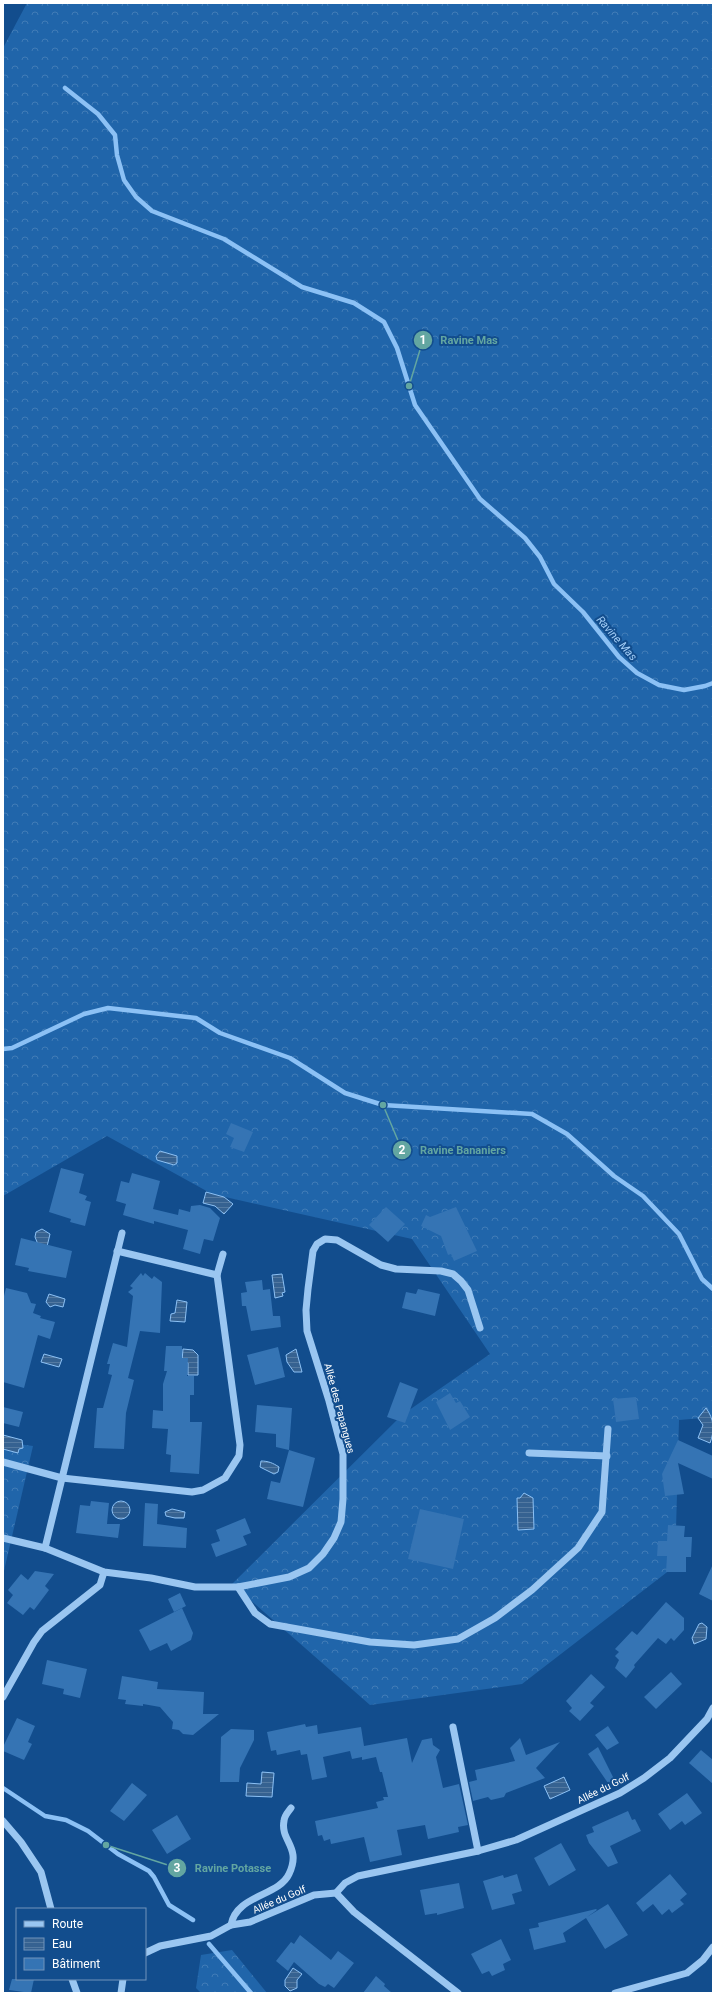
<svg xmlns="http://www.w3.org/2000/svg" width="716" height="1996" font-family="Roboto,sans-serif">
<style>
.forest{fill:url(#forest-crowns)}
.water{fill:url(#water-rules);stroke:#8cc1f5}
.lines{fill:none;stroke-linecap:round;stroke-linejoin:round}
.stream{stroke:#8cc1f5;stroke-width:4.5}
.building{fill:#3574b4}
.minor{stroke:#9ac6f1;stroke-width:7}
.labels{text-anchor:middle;stroke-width:4;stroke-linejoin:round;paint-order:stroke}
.street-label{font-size:10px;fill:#fff;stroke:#124d8d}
.water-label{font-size:11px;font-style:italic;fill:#a6d0f9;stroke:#124d8d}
.leader{fill:none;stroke:#63a6a1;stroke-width:1.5}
.callout-dot{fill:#63a6a1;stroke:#124d8d;stroke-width:1.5}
.mark-label{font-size:12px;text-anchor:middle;font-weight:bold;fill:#fff}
.callout-label{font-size:11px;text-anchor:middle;font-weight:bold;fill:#63a6a1;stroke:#124d8d;stroke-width:4;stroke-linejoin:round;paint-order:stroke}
</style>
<defs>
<pattern id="forest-crowns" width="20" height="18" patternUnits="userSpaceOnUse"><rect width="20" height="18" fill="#2065aa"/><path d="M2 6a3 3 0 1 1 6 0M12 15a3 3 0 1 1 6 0" fill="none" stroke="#417cb7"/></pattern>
<pattern id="water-rules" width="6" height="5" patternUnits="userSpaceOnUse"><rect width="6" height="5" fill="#366291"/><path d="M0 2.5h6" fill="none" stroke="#547aa2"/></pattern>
</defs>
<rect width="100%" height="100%" fill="#124d8d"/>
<g class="forest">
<polygon points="27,3 713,3 713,1417 679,1420 675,1566 522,1684 370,1705 232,1584 402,1415 490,1354 412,1239 212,1194 107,1136 3,1196 3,48"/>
<polygon points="3,1442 33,1446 3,1575"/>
<polygon points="232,1950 267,1993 201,1993 196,1988 201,1955"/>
</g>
<g class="water">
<polygon points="160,1151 177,1156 177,1163 174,1165 157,1160 156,1156"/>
<polygon points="206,1192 224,1197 233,1204 224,1214 215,1206 203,1203"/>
<polygon points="42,1229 50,1234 44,1259 35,1237 36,1232"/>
<polygon points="282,1274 285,1292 282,1293 283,1296 275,1298 272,1275"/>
<polygon points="49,1294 65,1299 63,1307 55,1305 50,1307 46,1302"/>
<polygon points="177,1300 187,1302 185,1322 170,1321 171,1314 175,1313"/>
<polygon points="183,1349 193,1350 198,1355 198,1375 188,1375 188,1363 182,1361"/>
<polygon points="296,1349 302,1372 294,1372 287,1362 286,1355"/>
<polygon points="44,1354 62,1359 59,1367 41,1362"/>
<path d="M706,1408C714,1419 715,1430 710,1443L698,1438L703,1425L698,1418Z"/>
<polygon points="3,1435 22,1440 23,1448 19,1449 18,1453 3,1449"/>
<path d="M261,1461C268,1461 273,1463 279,1467L278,1472L274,1474L260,1467Z"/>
<polygon points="524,1493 533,1498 534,1529 518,1530 517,1498 520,1498"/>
<circle cx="121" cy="1510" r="9"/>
<polygon points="172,1509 185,1512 184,1518 175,1518 166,1516 165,1512"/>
<polygon points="702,1623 707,1627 706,1639 694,1644 692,1638 699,1624"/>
<polygon points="262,1772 274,1773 272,1797 246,1796 247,1783 261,1784"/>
<polygon points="564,1777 570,1790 550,1799 544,1786"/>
<polygon points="293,1968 302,1974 297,1980 297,1988 290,1991 285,1986 285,1980"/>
</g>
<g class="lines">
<g class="stream">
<polyline points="65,88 98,114 115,135 117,155 124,180 136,197 152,211 224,239 302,287 354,303 384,322 397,348 415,405 480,499 525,538 540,557 554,584 583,612 619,657 637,673 659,685 684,690 705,686 713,683"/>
<polyline points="3,1049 12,1048 84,1014 108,1008 196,1018 220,1033 290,1058 345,1093 383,1105 532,1114 567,1134 614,1176 643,1196 679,1234 702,1279 713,1289"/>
<polyline points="3,1788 45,1816 66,1820 88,1831 118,1854 149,1871 154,1877 169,1905 193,1920"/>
<polyline points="209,1944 251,1993"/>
</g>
</g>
<g class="building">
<polygon points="231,1123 253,1132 244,1152 230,1147 234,1138 226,1134"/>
<polygon points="61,1168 84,1174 79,1193 87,1196 85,1200 91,1202 85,1226 70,1222 71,1219 49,1212"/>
<polygon points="132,1173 160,1181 153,1209 178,1215 179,1209 190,1212 191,1206 200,1205 210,1208 220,1218 213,1241 204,1239 200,1254 183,1249 188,1230 154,1221 154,1224 123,1215 126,1204 116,1201 121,1181 129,1183"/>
<polygon points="386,1207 405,1224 388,1242 369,1225"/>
<polygon points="456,1207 477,1251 454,1261 451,1254 448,1255 441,1236 421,1226 426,1215 430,1217"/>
<polygon points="21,1238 72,1251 66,1278 28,1271 29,1268 15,1265"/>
<polygon points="141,1273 143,1276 145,1273 152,1279 154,1276 162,1282 160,1333 140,1331 128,1378 134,1380 126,1413 124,1449 94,1448 97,1408 103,1408 112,1375 108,1374 110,1364 107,1364 113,1343 127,1347 133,1296 128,1292 133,1288 130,1286"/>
<polygon points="262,1280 263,1290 270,1289 273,1316 280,1316 281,1327 251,1331 246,1306 242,1306 241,1293 247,1292 245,1282"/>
<polygon points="6,1288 27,1293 31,1303 36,1304 33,1313 41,1316 40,1318 55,1322 50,1339 38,1335 24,1388 3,1382 3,1300"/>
<polygon points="418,1289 440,1294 435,1316 402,1308 406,1292 416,1294"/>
<polygon points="166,1346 182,1346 182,1358 188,1358 187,1376 194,1376 194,1395 190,1395 190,1422 202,1422 199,1474 170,1472 171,1455 166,1454 168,1429 152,1428 153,1410 163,1411 163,1384 167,1371 164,1371"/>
<polygon points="278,1347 285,1377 255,1385 247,1355"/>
<polygon points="400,1382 418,1389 405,1423 387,1417"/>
<polygon points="450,1393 456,1403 460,1401 470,1417 450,1430 436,1402"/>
<polygon points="636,1397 639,1419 616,1422 613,1399"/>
<polygon points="257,1405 292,1408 289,1450 276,1447 276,1434 255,1432"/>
<polygon points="3,1407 23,1412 19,1427 3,1423"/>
<polygon points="678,1440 713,1456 713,1479 678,1463 684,1494 665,1496 662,1474"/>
<polygon points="289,1450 315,1458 303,1507 267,1499 271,1481 280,1483"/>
<polygon points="91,1501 109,1503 107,1524 120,1524 118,1538 76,1533 80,1505 90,1506"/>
<polygon points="145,1503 158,1504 157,1524 187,1528 186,1548 143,1546"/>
<polygon points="420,1509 464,1519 453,1569 408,1559"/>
<polygon points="245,1518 251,1533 243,1536 247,1545 216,1557 211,1544 220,1541 216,1530"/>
<polygon points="668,1525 685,1526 684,1537 692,1537 691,1557 686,1557 686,1572 666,1572 667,1556 657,1556 658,1541 667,1541"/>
<polygon points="713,1564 713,1601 699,1594"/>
<polygon points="35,1571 54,1574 45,1586 49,1590 34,1610 30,1607 23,1615 7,1603 13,1595 8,1590 21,1574 28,1580"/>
<polygon points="180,1593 186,1606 174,1612 168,1599"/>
<polygon points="666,1602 684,1618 684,1630 674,1641 671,1638 666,1644 658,1638 634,1665 635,1667 626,1678 615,1668 619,1660 615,1656 619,1652 615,1649 632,1631 637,1635"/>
<polygon points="182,1608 193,1633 191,1640 171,1651 167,1643 150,1651 139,1630"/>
<polygon points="47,1660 87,1669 80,1698 63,1694 64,1689 42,1684"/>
<polygon points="671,1672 682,1684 656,1709 644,1697"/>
<polygon points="591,1674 605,1687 590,1703 594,1706 580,1721 569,1711 572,1708 566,1701"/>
<polygon points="122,1676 158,1682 157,1689 204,1692 203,1714 219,1714 193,1735 183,1734 179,1730 172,1729 173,1722 160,1707 143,1704 143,1706 125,1704 126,1700 118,1699"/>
<polygon points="17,1718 35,1726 28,1742 32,1744 24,1760 3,1751 3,1747"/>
<polygon points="305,1724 306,1727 317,1725 318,1734 361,1727 364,1746 407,1738 412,1763 422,1740 432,1738 433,1745 440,1750 436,1757 443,1788 459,1784 468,1825 458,1827 459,1832 428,1839 425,1825 397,1830 402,1855 370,1862 364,1837 331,1844 330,1839 324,1841 322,1835 318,1836 315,1821 378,1808 376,1802 384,1800 383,1797 388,1797 382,1772 380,1772 376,1757 362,1760 362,1757 352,1759 350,1751 323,1757 327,1777 312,1780 307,1754 301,1755 300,1750 277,1755 276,1750 271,1751 267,1732"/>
<polygon points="608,1726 619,1743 607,1750 595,1735"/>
<polygon points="231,1729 254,1730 254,1740 240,1768 239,1782 220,1782 221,1737"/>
<polygon points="520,1738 526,1755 560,1742 536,1768 545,1778 506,1793 504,1797 491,1800 488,1797 473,1801 469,1782 477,1780 475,1770 515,1761 510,1748"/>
<polygon points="598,1747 616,1783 610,1786 588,1754"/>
<polygon points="701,1750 713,1760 713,1784 689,1763"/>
<polygon points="132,1783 147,1795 124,1821 110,1811"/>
<polygon points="687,1793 702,1813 685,1825 682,1821 670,1830 658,1814"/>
<polygon points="628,1811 632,1820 635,1819 641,1831 610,1846 618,1863 608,1867 589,1843 586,1835 594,1832 592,1827"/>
<polygon points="177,1815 191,1839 167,1854 152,1830"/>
<polygon points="561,1843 576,1870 549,1886 534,1858"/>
<polygon points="517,1874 522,1891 512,1894 515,1904 492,1910 483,1881 503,1875 504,1878"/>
<polygon points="670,1874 687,1894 680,1900 684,1904 672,1913 669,1909 662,1915 653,1904 643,1912 636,1903"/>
<polygon points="459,1883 464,1908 437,1915 437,1913 425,1915 420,1890"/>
<polygon points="608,1904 628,1935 605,1949 586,1918 563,1933 566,1942 534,1950 529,1929 539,1927 538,1923 596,1909 597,1910 587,1917"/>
<polygon points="300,1935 331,1960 338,1951 354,1963 334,1988 328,1984 325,1987 319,1984 294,1962 288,1971 276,1961 291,1942 294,1944"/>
<polygon points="501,1939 511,1960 503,1964 505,1970 492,1976 489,1971 482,1974 471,1954"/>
<polygon points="376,1976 385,1984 384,1986 392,1993 363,1993"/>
<polygon points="12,1979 34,1979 31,1993 9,1990"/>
</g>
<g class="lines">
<g class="minor">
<polyline points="117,1251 217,1275"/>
<polyline points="529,1453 607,1456"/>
<polyline points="3,1462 62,1478 192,1492 203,1490 225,1478 239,1456 240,1445 217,1275 223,1254"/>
<polyline points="3,1538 45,1548 104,1572 151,1578 195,1587 238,1587 289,1577 309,1568 323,1554 334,1538 341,1522 343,1499 343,1454 329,1401 307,1331 306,1310 308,1289 313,1251 317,1244 325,1239 337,1240 381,1265 396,1269 441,1271 453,1274 461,1281 468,1290 480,1328"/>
<polyline points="45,1548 122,1233"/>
<polyline points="238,1587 255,1613 270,1624 370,1642 414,1645 458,1639 495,1618 532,1590 578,1548 602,1512 608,1429"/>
<polyline points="3,1697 34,1642 42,1631 100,1585 104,1572"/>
<polyline points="453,1727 478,1851"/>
<polyline points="3,1821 21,1842 41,1872 51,1909"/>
<polyline points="336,1893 345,1883 358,1876 478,1851 516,1840 620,1793 644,1778 670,1758 707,1719 713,1708"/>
<polyline points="231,1925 250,1922 314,1895 336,1893 354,1912 458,1993"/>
<path d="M145,1953L160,1946L211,1936L231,1925C236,1895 279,1896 289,1874C302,1847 280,1841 284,1821C284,1816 288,1812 291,1808"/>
<polyline points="72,1979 77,1993"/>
<polyline points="121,1993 123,1979"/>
<polyline points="615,1993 687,1973 703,1960 713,1947"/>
</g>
</g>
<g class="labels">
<g class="street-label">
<text transform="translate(340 1408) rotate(75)" y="4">Allée des Papangues</text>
<text transform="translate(603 1788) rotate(-26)" y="4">Allée du Golf</text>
<text transform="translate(279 1899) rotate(-23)" y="4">Allée du Golf</text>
</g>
<g class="water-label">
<text transform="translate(617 638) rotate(49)" y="4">Ravine Mas</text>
</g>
</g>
<path class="leader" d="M409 386L423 340M383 1105L402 1150M106 1845L177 1868"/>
<g class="callout-dot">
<circle cx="409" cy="386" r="4"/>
<circle cx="383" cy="1105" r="4"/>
<circle cx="106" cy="1845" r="4"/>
<circle cx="423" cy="340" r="10"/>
<circle cx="402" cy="1150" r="10"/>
<circle cx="177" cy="1868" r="10"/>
</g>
<g class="mark-label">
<text x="423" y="344">1</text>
<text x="402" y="1154">2</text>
<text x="177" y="1872">3</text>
</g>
<g class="callout-label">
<text x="469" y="344">Ravine Mas</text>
<text x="463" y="1154">Ravine Bananiers</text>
<text x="233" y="1872">Ravine Potasse</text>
</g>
<rect width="716" height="1996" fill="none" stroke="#ffffff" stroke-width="8"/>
<rect x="16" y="1908" width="130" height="72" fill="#124d8d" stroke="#7194bb"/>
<rect x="24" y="1921" width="20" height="6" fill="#9ac6f1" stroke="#7194bb"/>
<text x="52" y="1928" font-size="12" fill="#ffffff">Route</text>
<rect x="24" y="1938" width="20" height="12" fill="url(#water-rules)" stroke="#7194bb"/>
<text x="52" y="1948" font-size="12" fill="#ffffff">Eau</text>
<rect x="24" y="1958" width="20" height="12" fill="#3574b4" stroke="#7194bb"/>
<text x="52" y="1968" font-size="12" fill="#ffffff">Bâtiment</text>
</svg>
